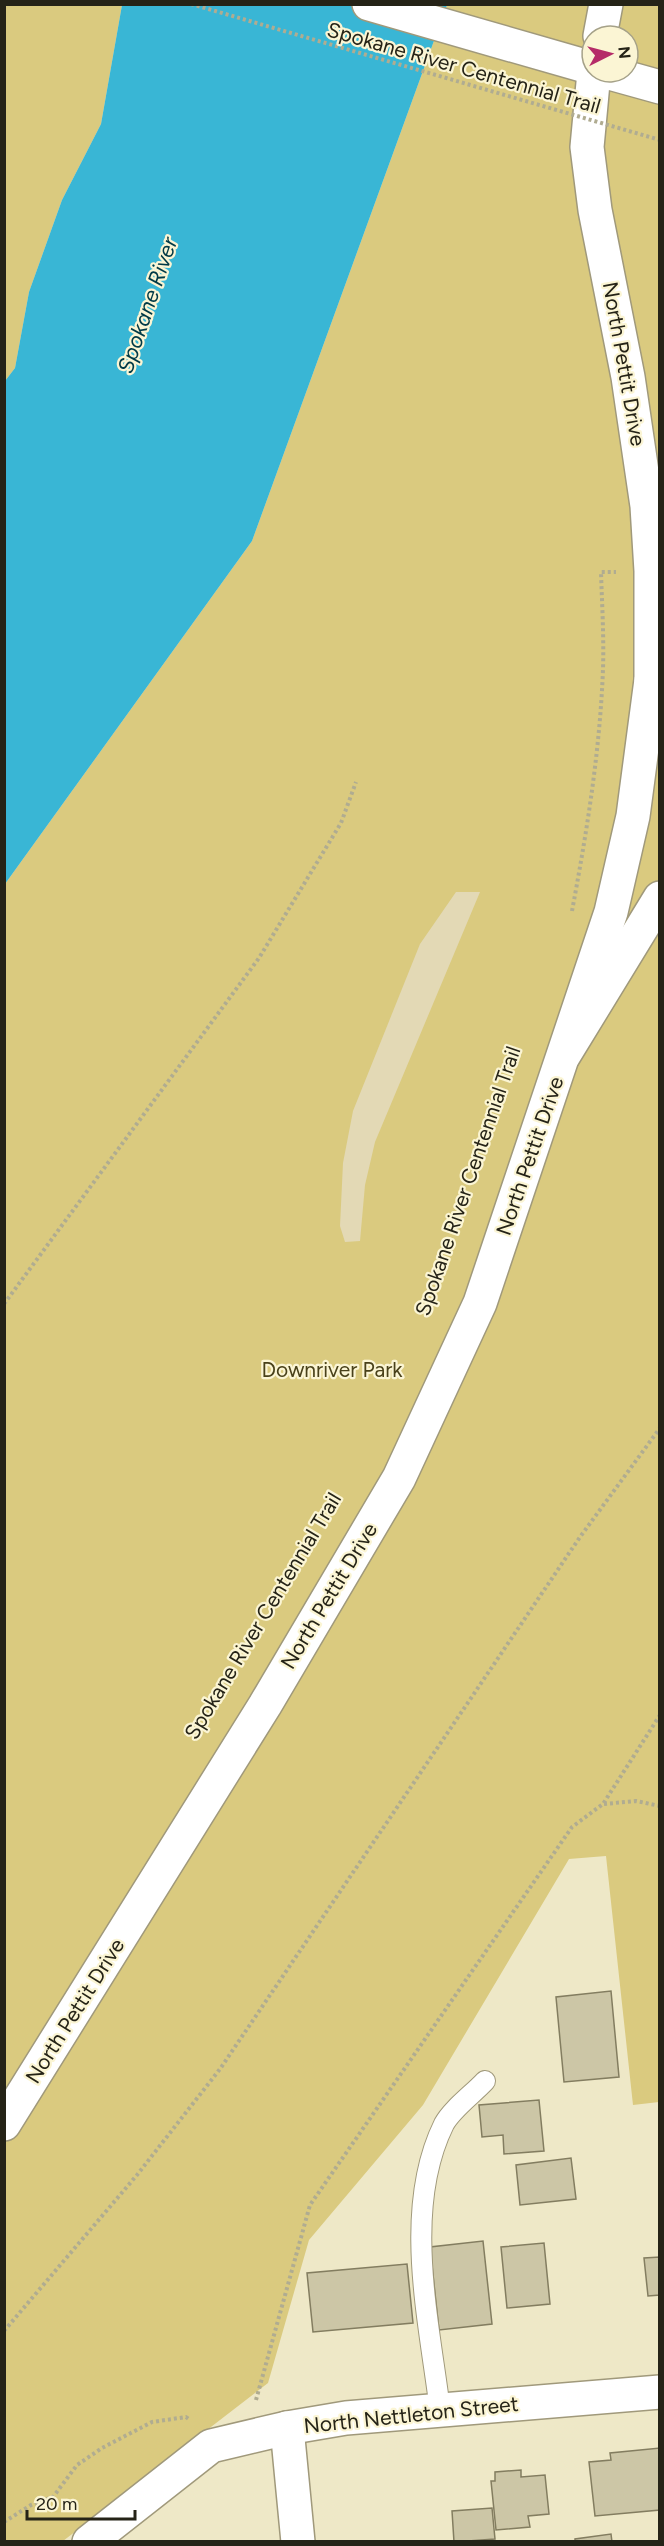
<svg xmlns="http://www.w3.org/2000/svg" width="664" height="2546" font-family="Figtree,sans-serif">
<style>
.green{fill:#daca7f;fill-rule:evenodd}
.sand{fill:#e3d9b5}
.water{fill:#39b6d5}
.building{fill:#ccc6a6;stroke:#837d60;stroke-width:1.5}
.lines{fill:none;stroke-linecap:round;stroke-linejoin:round}
.service-casing{stroke:#a0997b;stroke-width:22}
.minor-casing{stroke:#a0997b;stroke-width:36}
.tertiary-casing{stroke:#a0997b;stroke-width:36}
.primary-casing{stroke:#a0997b;stroke-width:36}
.path{stroke:#b0ac91;stroke-width:4;stroke-dasharray:3 3;stroke-linecap:butt}
.service{stroke:#fff;stroke-width:20}
.minor{stroke:#fff;stroke-width:33}
.tertiary{stroke:#fff;stroke-width:33}
.primary{stroke:#fff;stroke-width:33}
.path-bridge{stroke:#b0ac91;stroke-width:4;stroke-dasharray:3 3;stroke-linecap:butt}
.labels{text-anchor:middle;stroke-width:4.5;stroke-linejoin:round;paint-order:stroke}
.street-label{font-size:21px;fill:#252317;stroke:#fbf5d4}
.park-label{font-size:21px;fill:#49411a;stroke:#fbf5d4}
.water-label{font-size:22px;font-style:italic;fill:#003a47;stroke:#fbf5d4}
</style>
<rect width="100%" height="100%" fill="#eee8c7"/>
<g class="green">
<polygon points="5,5 122,5 101,124 62,200 29,292 15,368 5,381"/>
<path d="M447,5H659V2102L633,2105L606,1856L569,1859L423,2105L309,2240L268,2383L63,2541L5,2542V884L252,541ZM592,36H628V72H592Z"/>
</g>
<polygon class="sand" points="456,892 480,892 375,1142 365,1185 360,1241 345,1242 340,1226 343,1163 353,1111 420,944"/>
<polygon class="water" points="122,5 447,5 252,541 5,884 5,381 15,368 29,292 62,200 101,124"/>
<g class="building">
<polygon points="611,1991 619,2077 564,2082 556,1997"/>
<polygon points="539,2100 544,2151 504,2154 503,2135 482,2137 479,2105"/>
<polygon points="571,2158 576,2199 520,2205 516,2165"/>
<polygon points="483,2241 492,2324 439,2330 430,2247"/>
<polygon points="544,2243 550,2304 507,2308 501,2247"/>
<polygon points="660,2257 660,2295 648,2296 644,2258"/>
<polygon points="407,2264 413,2323 313,2332 307,2273"/>
<polygon points="660,2448 660,2510 595,2516 589,2462 611,2460 610,2453"/>
<polygon points="521,2470 521,2477 545,2475 549,2514 528,2516 530,2527 496,2530 491,2481 495,2481 495,2472"/>
<polygon points="492,2508 495,2539 454,2542 452,2511"/>
<polygon points="611,2534 612,2542 575,2542 575,2539"/>
</g>
<g class="lines">
<defs>
<path id="service" d="M440,2410C429,2320 402,2209 444,2124C452,2109 473,2094 485,2081"/>
<g id="minor">
<polyline points="287,2428 298,2542"/>
<polyline points="89,2542 211,2446 287,2428 346,2418 660,2392"/>
</g>
<g id="tertiary">
<polyline points="600,36 606,4"/>
<polyline points="4,2124 265,1705 399,1478 480,1303 611,912 633,816 651,680 651,571 647,506 628,377 595,210 587,147 594,72"/>
</g>
<g id="primary">
<polyline points="369,4 592,68"/>
<polyline points="606,72 660,87"/>
<polyline points="652,640 660,640"/>
<polyline points="651,680 660,679"/>
<polyline points="564,1055 660,898"/>
</g>
</defs>
<use href="#service" class="service-casing"/>
<use href="#minor" class="minor-casing"/>
<use href="#tertiary" class="tertiary-casing"/>
<use href="#primary" class="primary-casing"/>
<g class="path">
<path d="M572,911C587,831 600,750 603,669C604,637 602,604 601,572H616"/>
<polyline points="4,1304 259,958 341,823 356,782"/>
<polyline points="604,1804 636,1801 660,1806"/>
<polyline points="4,2331 137,2175 220,2069 580,1537 660,1428"/>
<polyline points="256,2400 310,2205 572,1827 603,1804 660,1715"/>
<polyline points="4,2522 31,2505 53,2497 77,2465 102,2448 152,2422 186,2417 190,2420"/>
</g>
<use href="#service" class="service"/>
<use href="#minor" class="minor"/>
<use href="#tertiary" class="tertiary"/>
<use href="#primary" class="primary"/>
<polyline class="path-bridge" points="191,4 660,140"/>
</g>
<g class="labels">
<g class="street-label">
<text transform="translate(464 68) rotate(16)" y="7">Spokane River Centennial Trail</text>
<text transform="translate(624 364) rotate(80)" y="7">North Pettit Drive</text>
<text transform="translate(530 1156) rotate(-71)" y="7">North Pettit Drive</text>
<text transform="translate(468 1181) rotate(-71)" y="7">Spokane River Centennial Trail</text>
<text transform="translate(329 1596) rotate(-59)" y="7">North Pettit Drive</text>
<text transform="translate(263 1616) rotate(-59)" y="7">Spokane River Centennial Trail</text>
<text transform="translate(75 2011) rotate(-58)" y="7">North Pettit Drive</text>
<text transform="translate(411 2415) rotate(-6)" y="7">North Nettleton Street</text>
</g>
<g class="park-label">
<text x="332" y="1377">Downriver Park</text>
</g>
<g class="water-label">
<text transform="translate(147 305) rotate(-71)" y="8">Spokane River</text>
</g>
</g>
<rect width="664" height="2546" fill="none" stroke="#252317" stroke-width="12"/>
<g transform="translate(610 54) rotate(84)"><circle r="28" fill="#fbf5d4" stroke="#a5a188" stroke-width="1.5"/>
<path d="M0-4.5L10 22L0 15L-10 22Z" fill="#b52b68"/>
<text y="-9" font-size="16" font-weight="bold" text-anchor="middle" fill="#252317">N</text>
</g>
<path d="M27 2510v9h108v-9" fill="none" stroke="#252317" stroke-width="3"/>
<text x="36" y="2510" font-size="18" fill="#252317" stroke="#fbf5d4" stroke-width="4.5" paint-order="stroke">20 m</text>
</svg>
